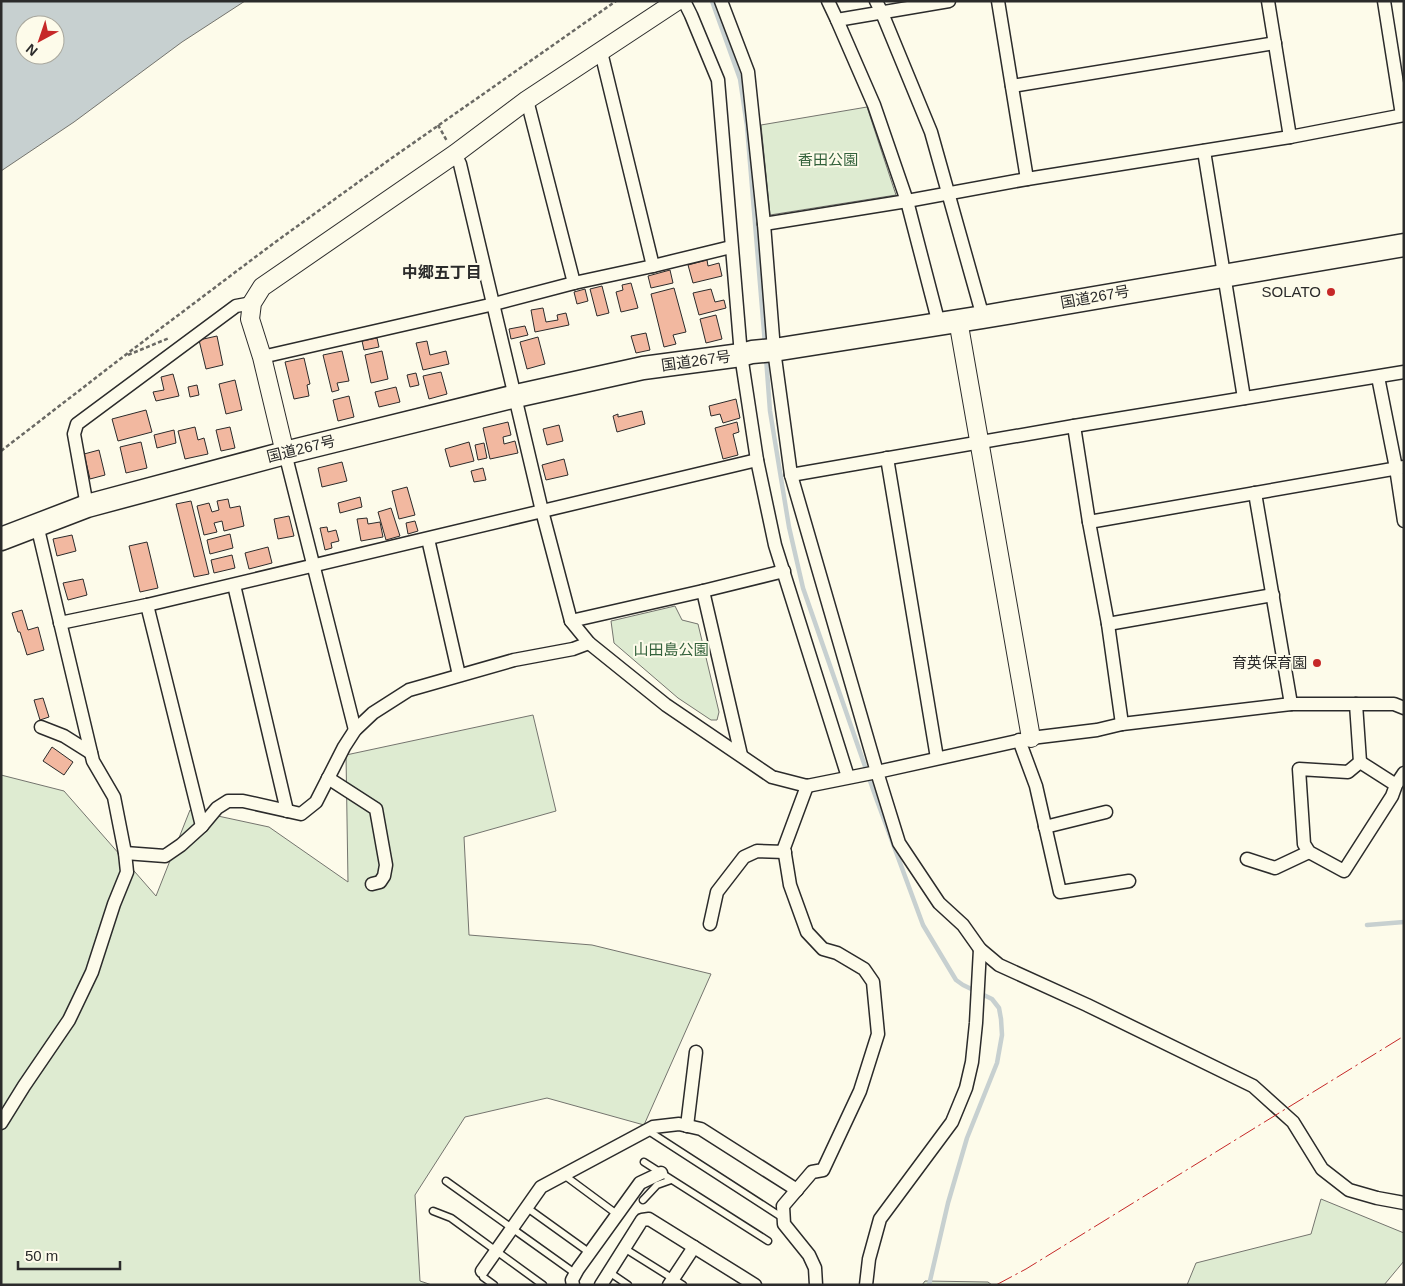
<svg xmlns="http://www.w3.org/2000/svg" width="1405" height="1286" font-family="Arial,'Noto Sans JP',sans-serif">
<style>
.green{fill:#deebd1;stroke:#74746e}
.water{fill:#c7d0d0;stroke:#74746e;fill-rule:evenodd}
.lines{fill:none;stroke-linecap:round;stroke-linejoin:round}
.stream{stroke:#c7d0d0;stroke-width:4.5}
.building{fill:#f2b8a0;stroke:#2b2b2b}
.lane-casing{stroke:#2b2b2b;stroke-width:9}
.street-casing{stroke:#2b2b2b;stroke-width:15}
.secondary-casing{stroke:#2b2b2b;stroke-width:20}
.highway-casing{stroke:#2b2b2b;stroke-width:25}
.path{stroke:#6a6964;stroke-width:2.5;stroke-dasharray:4 2.5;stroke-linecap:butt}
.lane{stroke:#fdfbea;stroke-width:6}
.street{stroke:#fdfbea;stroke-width:12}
.secondary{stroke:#fdfbea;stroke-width:18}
.highway{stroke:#fdfbea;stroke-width:22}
.power{stroke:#c62828;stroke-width:1;stroke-dasharray:18 4 2.5 4;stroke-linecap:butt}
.poi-dot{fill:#c62828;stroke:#fdfbea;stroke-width:2}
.labels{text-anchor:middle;stroke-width:4;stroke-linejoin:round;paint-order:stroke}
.park-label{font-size:15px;fill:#34623c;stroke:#fdfbea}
.poi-label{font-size:15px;fill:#2b2b2b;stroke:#fdfbea;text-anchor:end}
.street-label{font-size:15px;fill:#2b2b2b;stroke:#fdfbea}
.neighbourhood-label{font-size:16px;font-weight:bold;fill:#2b2b2b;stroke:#fdfbea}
</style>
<rect width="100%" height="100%" fill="#fdfbea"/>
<g class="green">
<polygon points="867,107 896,195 770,215 761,125"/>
<polygon points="675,606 682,620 698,624 719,712 717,720 711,720 678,698 614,643 611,621"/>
<polygon points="533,715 556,811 464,837 469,935 592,945 711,974 644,1125 547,1098 465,1117 415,1195 420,1281 432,1285 1,1285 1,775 64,791 156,896 190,810 269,827 348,882 346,755"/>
<polygon points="1321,1199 1404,1233 1404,1261 1384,1285 1187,1285 1196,1263 1311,1234"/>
<polygon points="925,1281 988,1282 992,1285 922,1285"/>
</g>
<path class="water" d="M1,1H245L182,42L74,122L1,171ZM25,25H55V55H25Z"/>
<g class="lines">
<g class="stream">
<polyline points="712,1 740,79 747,126 765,344"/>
<polyline points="766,357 770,411 789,527 803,588 875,795 923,925 956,980 963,985 992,999 999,1008 1001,1019 1002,1035 997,1063 967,1138 948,1203 929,1285"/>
<polyline points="1367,925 1404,922"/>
</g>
</g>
<g class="building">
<polygon points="707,260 708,266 719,263 722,276 693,283 688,265"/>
<polygon points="670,270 673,283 651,288 648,276"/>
<polygon points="631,283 638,308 621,312 616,292 623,290 622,285"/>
<polygon points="602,286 609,313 597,316 590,289"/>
<polygon points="674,288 686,332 673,335 676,344 664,347 651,294"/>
<polygon points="585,289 588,301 577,304 574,292"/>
<polygon points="711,289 715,302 724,300 726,308 699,315 693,293"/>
<polygon points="543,308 546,322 558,320 557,315 566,313 569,325 535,332 531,310"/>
<polygon points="716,315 722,339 706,343 700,319"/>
<polygon points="525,326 528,335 511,339 509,329"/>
<polygon points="646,333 650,350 636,353 631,336"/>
<polygon points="217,336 223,365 206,369 199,340"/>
<polygon points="538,337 545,364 527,369 520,342"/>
<polygon points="377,338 379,347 364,350 362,341"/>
<polygon points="427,341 430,355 446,351 449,364 423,370 416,343"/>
<polygon points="342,351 349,381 337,383 339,390 332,392 323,355"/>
<polygon points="382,351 388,379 371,383 365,355"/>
<polygon points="304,358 310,384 307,385 309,396 294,399 285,362"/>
<polygon points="441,372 447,394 429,399 423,376"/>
<polygon points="416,373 419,385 410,387 407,375"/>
<polygon points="173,374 179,396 156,401 153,392 164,390 161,377"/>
<polygon points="235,380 242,410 226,414 219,384"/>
<polygon points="197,385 199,395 190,397 188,387"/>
<polygon points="396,387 400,402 379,407 375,392"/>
<polygon points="349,396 354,417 338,421 333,400"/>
<polygon points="736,399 740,418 723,423 720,414 711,416 709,406"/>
<polygon points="146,410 152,432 118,441 112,419"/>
<polygon points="642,411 645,424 617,432 613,416 618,414 618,417"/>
<polygon points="508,422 511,435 503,437 504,444 515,441 518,453 490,459 483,428"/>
<polygon points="737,422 739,432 733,434 738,455 723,459 715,428"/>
<polygon points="559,425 563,441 547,445 543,429"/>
<polygon points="195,427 198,440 204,438 208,454 185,459 178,431"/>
<polygon points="230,427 235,448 221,451 216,430"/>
<polygon points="174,430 176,443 157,448 154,435"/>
<polygon points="141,442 147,468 126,473 120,447"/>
<polygon points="469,442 474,461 450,467 445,449"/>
<polygon points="484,443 487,458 478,460 475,445"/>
<polygon points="99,450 105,475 90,479 84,454"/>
<polygon points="564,459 568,475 546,480 542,465"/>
<polygon points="342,462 347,481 322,487 318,468"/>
<polygon points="483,468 486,480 474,482 471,471"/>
<polygon points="407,487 415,515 399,519 392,491"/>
<polygon points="360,497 362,507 340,513 338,503"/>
<polygon points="228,499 230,508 240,506 244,526 224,531 222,521 214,523 217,532 204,535 197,506 209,503 212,512 219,510 217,501"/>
<polygon points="191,501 209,574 194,577 176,504"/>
<polygon points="391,508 400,536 386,540 378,512"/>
<polygon points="289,516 294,536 278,539 274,519"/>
<polygon points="367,518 368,524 380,522 383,537 361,541 357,519"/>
<polygon points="415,521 418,531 408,534 406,523"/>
<polygon points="327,527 328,532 336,530 339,541 331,543 332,548 325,550 320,528"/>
<polygon points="230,534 233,548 210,554 207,540"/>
<polygon points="72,535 76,551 57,556 53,539"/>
<polygon points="147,542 158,588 140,592 129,546"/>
<polygon points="268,547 272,563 249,569 245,553"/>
<polygon points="232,555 235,568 214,573 211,560"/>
<polygon points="83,579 87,595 68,600 63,583"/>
<polygon points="22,610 28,630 38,627 44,650 27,655 20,632 18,632 12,613"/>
<polygon points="43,698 49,717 40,720 34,700"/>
<polygon points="52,747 73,762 64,775 43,761"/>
</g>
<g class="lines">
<defs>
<g id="lane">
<polyline points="647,1130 783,1218"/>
<polyline points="644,1162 768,1241"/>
<polyline points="564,1175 618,1215"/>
<polyline points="446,1181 576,1274"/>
<polyline points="643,1200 657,1185 671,1180"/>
<polyline points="526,1207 590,1253"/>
<polyline points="433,1211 451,1218 543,1285"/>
<polyline points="624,1248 683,1285"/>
<polyline points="482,1271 483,1277 494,1285"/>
<polyline points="609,1272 628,1285"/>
</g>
<g id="street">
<polyline points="684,1 691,15 718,80 741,355 757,460 775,545 848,777"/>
<polyline points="721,1 748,72 764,224 774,350 791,475 877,772 899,843 939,903 963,925 980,949 999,965 1087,1005 1253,1086 1293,1122 1322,1169 1349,1190 1377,1198 1404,1203"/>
<polyline points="828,1 837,20 874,105 907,201 939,324"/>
<polyline points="876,1 882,13 931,132 983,317"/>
<polyline points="998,1 1027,179"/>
<polyline points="1268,1 1290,137"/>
<polyline points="1384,1 1402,115"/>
<polyline points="837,20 949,1"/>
<polyline points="601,52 653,266"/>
<polyline points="1012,86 1275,43"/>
<polyline points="527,100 574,283"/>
<polyline points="1204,151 1244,398"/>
<polyline points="455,154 460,164 542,511 571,621 589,643 666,705 772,777 807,786 877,772 1031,738 1097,730 1122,724 1291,704 1394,704 1404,708"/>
<polyline points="764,224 907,201 1027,179 1290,137 1404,115"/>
<polyline points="262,357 494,304 574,283 653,266 731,247"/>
<polyline points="1378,377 1396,468 1404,521"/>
<polyline points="1074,426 1089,522 1108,624 1122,724"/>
<polyline points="285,453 355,730"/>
<polyline points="887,458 937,758"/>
<polyline points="791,475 1074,426 1404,372"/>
<polyline points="1255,493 1291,704"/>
<polyline points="87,506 74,434 77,424 236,306 252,303"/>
<polyline points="1089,522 1404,467"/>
<polyline points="428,539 459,675"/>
<polyline points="234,585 287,811"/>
<polyline points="703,591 741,755"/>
<polyline points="147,605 202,826"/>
<polyline points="571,621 703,591 784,571"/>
<polyline points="60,623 147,605 757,460"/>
<polyline points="1108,624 1273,595"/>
<polyline points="1356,704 1360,762"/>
<polyline points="41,727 64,736 91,753"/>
<polyline points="1019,740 1036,786 1060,892 1129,881"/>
<polyline points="328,778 376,809 386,865 384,876 380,882 372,884"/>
<polyline points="1396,785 1360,762 1348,772 1299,769 1304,844 1309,852 1344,871 1392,796 1396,785 1404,773"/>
<polyline points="807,786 784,848 790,885 807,932 823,949 837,953 864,969 873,982 878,1034 860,1091 823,1170 812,1172 783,1206 784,1224 809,1255 815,1268 816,1285"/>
<polyline points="1045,827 1106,812"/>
<polyline points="125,853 165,856 181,845 202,826 217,808 228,801 243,801 301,814 316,802 344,747 355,730 373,713 409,690 514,660 573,649 589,643"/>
<polyline points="1247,859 1275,868 1309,852"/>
<polyline points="710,924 717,892 744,857 757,851 785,852"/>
<polyline points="1,1123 24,1086 69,1020 92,972 114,904 127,872 125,853 114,797 93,761 37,525"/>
<polyline points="687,1126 696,1052"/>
<polyline points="482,1271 541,1187 653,1127 679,1124 701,1129 797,1190"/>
<polyline points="573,1285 572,1280 578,1269 640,1183 661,1173"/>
<polyline points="601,1285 642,1220 649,1219 755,1285"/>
<polyline points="669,1285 694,1247"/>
<polyline points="866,1285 869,1259 880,1219 952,1122 966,1088 972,1062 976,1023 980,949"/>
</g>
<g id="secondary">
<polyline points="958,320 1031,738"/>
<polyline points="285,453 262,357 250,319 252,303 262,287 455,154 527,100 677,1"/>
</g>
<polyline id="highway" points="1,539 87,506 285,453 516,396 643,368 741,355 752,352 774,350 983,317 1404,245"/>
</defs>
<use href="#lane" class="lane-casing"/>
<use href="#street" class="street-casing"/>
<use href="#secondary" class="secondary-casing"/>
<use href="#highway" class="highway-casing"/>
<g class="path">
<polyline points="438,125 447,141"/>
<polyline points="128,355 169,338"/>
<polyline points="1,451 124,356 274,243 389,160 616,1"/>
</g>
<use href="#lane" class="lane"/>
<use href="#street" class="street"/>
<use href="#secondary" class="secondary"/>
<use href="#highway" class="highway"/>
<polyline class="power" points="996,1285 1026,1269 1404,1036"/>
</g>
<g class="poi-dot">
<circle cx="1331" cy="292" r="5"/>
<circle cx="1317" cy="663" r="5"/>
</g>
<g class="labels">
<g class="park-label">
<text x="828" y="165">香田公園</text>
<text x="671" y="655">山田島公園</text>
</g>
<g class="poi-label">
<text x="1321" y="297">SOLATO</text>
<text x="1307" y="668">育英保育園</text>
</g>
<g class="street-label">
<text transform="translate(1095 297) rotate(-10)" y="5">国道267号</text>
<text transform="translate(696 361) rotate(-8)" y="5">国道267号</text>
<text transform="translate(301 449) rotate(-14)" y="5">国道267号</text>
</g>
<g class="neighbourhood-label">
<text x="442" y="278">中郷五丁目</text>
</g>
</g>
<rect width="1405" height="1286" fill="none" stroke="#2b2b2b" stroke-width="5"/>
<g transform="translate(40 40) rotate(220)"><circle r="24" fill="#fdfbea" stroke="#a9a89e"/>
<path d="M0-4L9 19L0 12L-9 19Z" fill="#c62828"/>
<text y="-8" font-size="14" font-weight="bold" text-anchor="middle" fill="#2b2b2b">N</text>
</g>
<path d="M18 1261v8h102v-8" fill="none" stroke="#2b2b2b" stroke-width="2.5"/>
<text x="25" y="1261" font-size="15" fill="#2b2b2b" stroke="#fdfbea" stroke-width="4" paint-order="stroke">50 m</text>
</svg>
